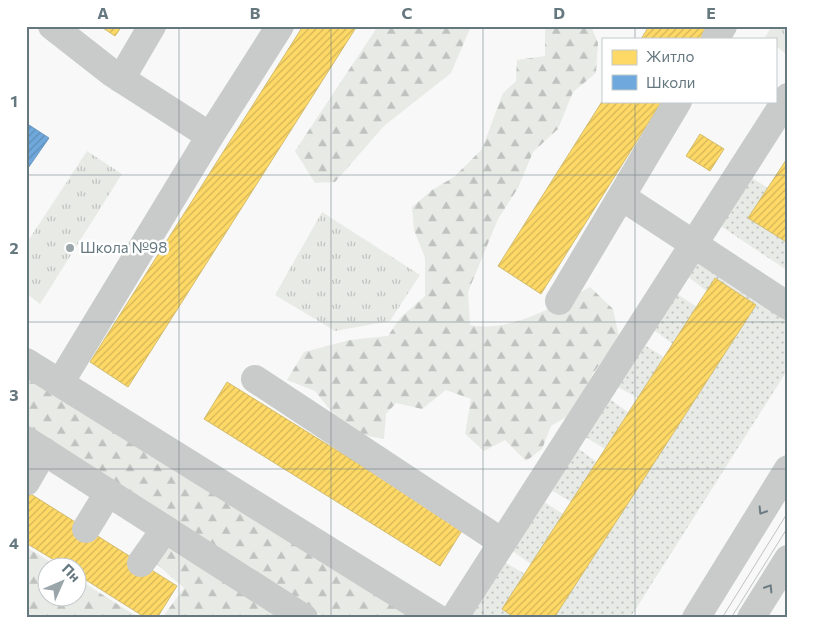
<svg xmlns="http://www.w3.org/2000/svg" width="814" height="644" font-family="Commissioner,sans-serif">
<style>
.grass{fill:url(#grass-dots)}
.forest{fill:url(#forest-firs)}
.park{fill:url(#park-tufts)}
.homes{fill:url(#homes-hatch);stroke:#d1bc6e}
.schools{fill:url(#schools-hatch);stroke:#6c9ac0}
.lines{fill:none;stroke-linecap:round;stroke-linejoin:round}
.minor{stroke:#c9cbcb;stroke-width:28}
.tram{stroke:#bfc2c2;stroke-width:1}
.oneway{stroke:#6b7c83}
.grid{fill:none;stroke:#66787f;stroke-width:1;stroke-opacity:0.55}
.poi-dot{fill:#99a5a9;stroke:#fff;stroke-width:2}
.labels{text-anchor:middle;stroke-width:5;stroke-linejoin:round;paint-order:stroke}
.poi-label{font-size:15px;fill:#66787f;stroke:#fff;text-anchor:start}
.neatline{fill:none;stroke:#66787f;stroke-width:2}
.grid-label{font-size:16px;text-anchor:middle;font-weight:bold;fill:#66787f}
</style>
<defs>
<pattern id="grass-dots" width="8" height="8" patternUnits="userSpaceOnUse" patternTransform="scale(1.25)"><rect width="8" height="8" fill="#e8eae6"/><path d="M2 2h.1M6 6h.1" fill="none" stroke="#c0c2c0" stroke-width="1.8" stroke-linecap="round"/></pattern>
<pattern id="forest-firs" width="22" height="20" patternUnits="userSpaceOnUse" patternTransform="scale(1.25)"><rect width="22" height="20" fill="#e8eae6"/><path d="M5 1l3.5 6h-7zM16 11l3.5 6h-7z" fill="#c0c2c0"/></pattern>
<pattern id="park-tufts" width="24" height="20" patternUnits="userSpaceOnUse" patternTransform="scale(1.25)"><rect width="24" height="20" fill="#e8eae6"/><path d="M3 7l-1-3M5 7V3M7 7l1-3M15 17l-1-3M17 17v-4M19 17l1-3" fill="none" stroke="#c0c2c0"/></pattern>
<pattern id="homes-hatch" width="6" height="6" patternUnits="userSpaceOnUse" patternTransform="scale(1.25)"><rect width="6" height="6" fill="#ffd966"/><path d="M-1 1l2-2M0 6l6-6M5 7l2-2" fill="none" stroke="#d2b559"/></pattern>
<pattern id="schools-hatch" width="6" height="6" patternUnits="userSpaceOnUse" patternTransform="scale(1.25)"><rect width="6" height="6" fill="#6fa8dc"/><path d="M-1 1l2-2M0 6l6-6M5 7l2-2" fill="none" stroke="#5f8eb8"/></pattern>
</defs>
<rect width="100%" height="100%" fill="#f8f8f8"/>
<g class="grass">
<polygon points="749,176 768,188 749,218 788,243 788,271 719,225"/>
<polygon points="700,259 788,319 788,369 630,618 554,618 756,305 715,278 707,291 688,277"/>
<polygon points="676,293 697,307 673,344 652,329"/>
<polygon points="641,343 664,357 638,398 614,385"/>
<polygon points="608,398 628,412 605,449 584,436"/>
<polygon points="576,447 597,462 571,502 548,488"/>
<polygon points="541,500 563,514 531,564 508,548"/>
<polygon points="501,560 525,574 502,609 515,618 466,618"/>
</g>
<g class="forest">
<polygon points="378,26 471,26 451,73 384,126 335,182 315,183 295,151"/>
<path d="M547,26H591L598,43L596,73L573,92L558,129L533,152L518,188L498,219L468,292L470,325C509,333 556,306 590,287L613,309L619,337L592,375L583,399L573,413L551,426L542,449L526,461L505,440L484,451L465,434L471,399L446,390L422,409L396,403L386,414L384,439L362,435L335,416L315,391L287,380L304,352L350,340L388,336L400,318L425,296V258L414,230L412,207L432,190L454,177L482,149L503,93L516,81L517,60L545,56V31Z"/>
<polygon points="26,373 412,618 325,618 26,428"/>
<polygon points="167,541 287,618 162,618 184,588 153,561"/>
<polygon points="26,547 57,566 48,566 48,596 78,596 78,579 139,618 26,618"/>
</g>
<g class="park">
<polygon points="772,26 788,26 788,56 775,45 775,39 765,37"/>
<polygon points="87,151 122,174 40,304 26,293 26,244"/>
<polygon points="322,212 420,275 390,321 335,331 275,295"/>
</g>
<g class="homes">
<polygon points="100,26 122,26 115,36"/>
<polygon points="303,26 357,26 128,387 90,362"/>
<polygon points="649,26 709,26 702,39 641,39"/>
<polygon points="603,100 662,101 541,294 498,266"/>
<polygon points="700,134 724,149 710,171 686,156"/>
<polygon points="788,157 788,243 748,218"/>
<polygon points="715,278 756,305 554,618 515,618 502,609"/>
<polygon points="227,382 463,529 440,566 204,419"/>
<polygon points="26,491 177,586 157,618 146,618 78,575 78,566 64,566 26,543"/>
</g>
<polygon class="schools" points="26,123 49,138 26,171"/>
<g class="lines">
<g class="minor">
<polyline points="52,26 112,73 210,136"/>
<polyline points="715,39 723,26"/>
<polyline points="121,79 152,26"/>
<polyline points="622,197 788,306"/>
<polyline points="559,301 678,101"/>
<polyline points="26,362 437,618"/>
<polyline points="255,379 502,542"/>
<polyline points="60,383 210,136 280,26"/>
<polyline points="26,440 304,618"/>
<polyline points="26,482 44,451"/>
<polyline points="86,529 108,493"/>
<polyline points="141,563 165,529"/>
<polyline points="454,618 788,97"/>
<polyline points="696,618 788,469"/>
<polyline points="751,618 788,559"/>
</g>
<g class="tram">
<polyline points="722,618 788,512"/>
<polyline points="731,618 788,527"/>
</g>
</g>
<defs><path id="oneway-chevron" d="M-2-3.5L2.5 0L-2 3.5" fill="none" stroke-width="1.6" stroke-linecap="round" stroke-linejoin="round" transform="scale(1.25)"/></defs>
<g class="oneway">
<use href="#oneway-chevron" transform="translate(762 511) rotate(122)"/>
<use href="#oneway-chevron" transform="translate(769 588) rotate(-58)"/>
</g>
<path class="grid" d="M179,26V618M331,26V618M483,26V618M635,26V39M635,101V618M26,175H788M26,322H788M26,469H788"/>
<circle class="poi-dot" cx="70" cy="248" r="5"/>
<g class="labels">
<g class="poi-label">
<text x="80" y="253">Школа №98</text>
</g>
</g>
<rect width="814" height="644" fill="none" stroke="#ffffff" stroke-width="55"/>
<rect x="602" y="38" width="175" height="65" fill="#ffffff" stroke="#c2c9cc"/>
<rect x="612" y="50" width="25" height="15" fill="#ffd966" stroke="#c2c9cc"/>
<text x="646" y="62" font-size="15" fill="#66787f">Житло</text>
<rect x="612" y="75" width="25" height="15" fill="#6fa8dc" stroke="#c2c9cc"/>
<text x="646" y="88" font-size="15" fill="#66787f">Школи</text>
<g transform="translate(62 582) rotate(45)"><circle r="24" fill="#ffffff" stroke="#c2c9cc"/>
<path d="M0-4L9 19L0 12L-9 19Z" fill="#99a5a9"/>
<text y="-8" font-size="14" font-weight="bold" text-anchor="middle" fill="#66787f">Пн</text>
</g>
<rect x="28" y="28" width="758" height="588" class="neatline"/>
<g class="grid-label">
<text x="103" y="19">A</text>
<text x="255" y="19">B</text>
<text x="407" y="19">C</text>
<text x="559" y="19">D</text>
<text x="711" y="19">E</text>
<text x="14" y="107">1</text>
<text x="14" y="254">2</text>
<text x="14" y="401">3</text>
<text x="14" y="549">4</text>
</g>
</svg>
